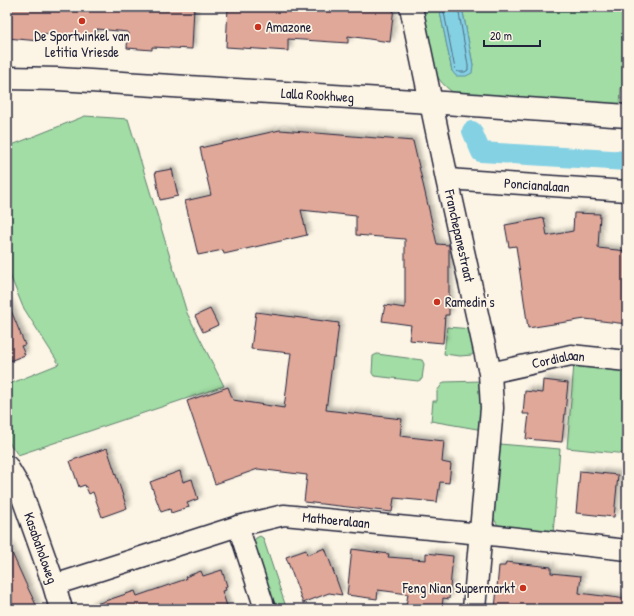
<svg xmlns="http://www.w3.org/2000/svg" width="634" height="616" font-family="'Patrick Hand',sans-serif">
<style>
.green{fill:#a1dda4;stroke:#628070}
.water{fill:#85d1e4;stroke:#5d8ba0}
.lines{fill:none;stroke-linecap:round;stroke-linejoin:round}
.shore{stroke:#4a687f;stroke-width:1}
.canal{stroke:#85d1e4;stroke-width:20}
.building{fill:#e0a899;stroke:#22223b;filter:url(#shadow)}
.minor-casing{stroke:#22223b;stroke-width:23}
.tertiary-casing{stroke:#22223b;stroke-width:25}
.minor{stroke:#fcf5e5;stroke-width:20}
.tertiary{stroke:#fcf5e5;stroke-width:22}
.poi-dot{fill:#c8321e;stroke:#fcf5e5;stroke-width:1.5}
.labels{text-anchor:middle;stroke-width:3.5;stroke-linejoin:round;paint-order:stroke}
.poi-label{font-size:14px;fill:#22223b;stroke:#fcf5e5;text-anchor:start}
.street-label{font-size:14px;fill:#22223b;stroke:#fcf5e5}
</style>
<defs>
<filter id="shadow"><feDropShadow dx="3.5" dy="-3.5" stdDeviation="2" flood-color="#0004"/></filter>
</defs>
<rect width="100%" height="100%" fill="#fcf5e5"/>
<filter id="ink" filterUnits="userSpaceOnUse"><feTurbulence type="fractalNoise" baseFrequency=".025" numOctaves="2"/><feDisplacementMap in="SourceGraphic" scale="8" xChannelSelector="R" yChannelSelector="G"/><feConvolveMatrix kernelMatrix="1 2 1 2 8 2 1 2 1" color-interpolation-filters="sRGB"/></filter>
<g filter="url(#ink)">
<g class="green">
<path d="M419,7H439L452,71L473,65L462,7H627L624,87H621L620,107L454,93C445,87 440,81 434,72Z"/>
<polygon points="85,116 128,119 187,313 224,386 18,455 7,440 7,385 59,364 23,307 7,268 7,147"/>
<polygon points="447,327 472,329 475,351 472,355 460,356 444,354"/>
<polygon points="377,354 422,360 424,364 422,379 418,381 374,376 372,373 373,356"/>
<polygon points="574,364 627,370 627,454 567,448"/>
<polygon points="481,381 483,430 431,421 433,401 437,401 437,391 444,382"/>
<polygon points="499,444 560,449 553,534 499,527 492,516"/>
<polygon points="260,536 263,538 286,607 338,605 341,609 273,609 252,543 256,538"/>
</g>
<polygon class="water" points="439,7 462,7 473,65 472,73 466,76 456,76 452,71"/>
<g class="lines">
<polyline class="shore" points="443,7 455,69 458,72 465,72 468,70 468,65 458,7"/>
<polyline class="canal" points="472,131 481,152 627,161"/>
</g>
<g class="building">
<polygon points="7,7 194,7 192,49 152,47 152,50 127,48 128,32 97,29 96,39 40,33 39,41 7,38"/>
<polygon points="228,7 394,7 390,42 348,36 348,43 288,39 288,51 226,47"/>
<polygon points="280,130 413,141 437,244 449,245 449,315 445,315 443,343 409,340 411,325 382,321 385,305 405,308 405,239 356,235 356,216 301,210 307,235 224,254 223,250 198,255 185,201 211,195 200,148"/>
<polygon points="172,169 178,196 160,200 155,172"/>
<polygon points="574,213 600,214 598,248 627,251 627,324 585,319 528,328 516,246 509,247 505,225 544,218 547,236 573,231"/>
<polygon points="7,303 8,303 25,345 21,346 25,355 7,362"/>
<polygon points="210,309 218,325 203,332 195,316"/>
<polygon points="256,312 339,323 335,357 333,357 326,410 402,419 400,436 444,441 442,462 451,464 449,483 440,482 437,502 394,498 392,512 304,502 307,475 258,469 215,484 187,401 228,387 233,400 284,408 291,353 251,349"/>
<polygon points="543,380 568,383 562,442 526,439 529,414 523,414 525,391 542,393"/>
<polygon points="107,448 127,508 102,517 93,492 89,494 85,485 79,487 70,461"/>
<polygon points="180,471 183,482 192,479 198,499 187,503 189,507 171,513 170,509 161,512 150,482"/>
<polygon points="580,471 618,475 614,517 576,513"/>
<polygon points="7,542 25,582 38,609 7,609"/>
<polygon points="325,548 342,595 329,593 303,603 286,557 306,550 307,555"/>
<polygon points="352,549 389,554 388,557 426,560 426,553 453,556 449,599 443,598 442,609 420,609 420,607 406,606 408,594 378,590 377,599 347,595"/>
<polygon points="506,562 551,567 551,573 581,576 579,593 627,599 627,609 495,609 499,566 505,566"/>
<polygon points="222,570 227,586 225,587 226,590 222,591 228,609 90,609 90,606 135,591 137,596 186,579 185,577 201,571 203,576"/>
</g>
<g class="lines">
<defs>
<g id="minor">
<path id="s1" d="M447,179L627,191"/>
<path id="s2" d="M490,373L571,355L627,361"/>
<polyline points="238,526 265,609"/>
<path id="s3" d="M54,585L238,526L284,515L481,534L627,550"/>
</g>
<g id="tertiary">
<path id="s4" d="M411,7L447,179L490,373L492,408L474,609"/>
<path id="s5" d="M7,78L58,79L430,102L627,116"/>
<path id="s6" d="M7,467L20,489L54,585L61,609"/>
</g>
</defs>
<use href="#minor" class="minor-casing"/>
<use href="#tertiary" class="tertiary-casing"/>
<use href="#minor" class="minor"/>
<use href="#tertiary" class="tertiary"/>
</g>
</g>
<g class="poi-dot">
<circle cx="82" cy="21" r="4"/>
<circle cx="258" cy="27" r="4"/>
<circle cx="437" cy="302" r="4"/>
<circle cx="523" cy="588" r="4"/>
</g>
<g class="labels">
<g class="poi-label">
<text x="266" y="32">Amazone</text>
<text x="82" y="41" text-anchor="middle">De Sportwinkel van<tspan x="82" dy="16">Letitia Vriesde</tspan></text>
<text x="445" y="307">Ramedin's</text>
<text x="515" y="593" text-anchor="end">Feng Nian Supermarkt</text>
</g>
<g class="street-label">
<text dy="5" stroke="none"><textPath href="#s5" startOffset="311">Lalla Rookhweg</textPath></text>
<text dy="5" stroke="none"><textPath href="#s1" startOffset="90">Poncianalaan</textPath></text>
<text dy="5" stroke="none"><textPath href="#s4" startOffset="234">Franchepanestraat</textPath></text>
<text dy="5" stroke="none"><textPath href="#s2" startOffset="70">Cordialaan</textPath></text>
<text dy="5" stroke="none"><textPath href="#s3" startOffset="293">Mathoeralaan</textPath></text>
<text dy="5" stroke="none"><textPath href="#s6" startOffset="88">Kasabaholoweg</textPath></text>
</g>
</g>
<rect width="634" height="616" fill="none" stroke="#fcf5e5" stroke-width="24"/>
<rect x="12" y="12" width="610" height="592" fill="none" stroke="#22223b" stroke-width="1.5" filter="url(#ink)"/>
<path d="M484 40v6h56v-6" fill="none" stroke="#22223b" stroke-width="2"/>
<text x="490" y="40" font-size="12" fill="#22223b" stroke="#fcf5e5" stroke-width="3" paint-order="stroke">20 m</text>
</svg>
